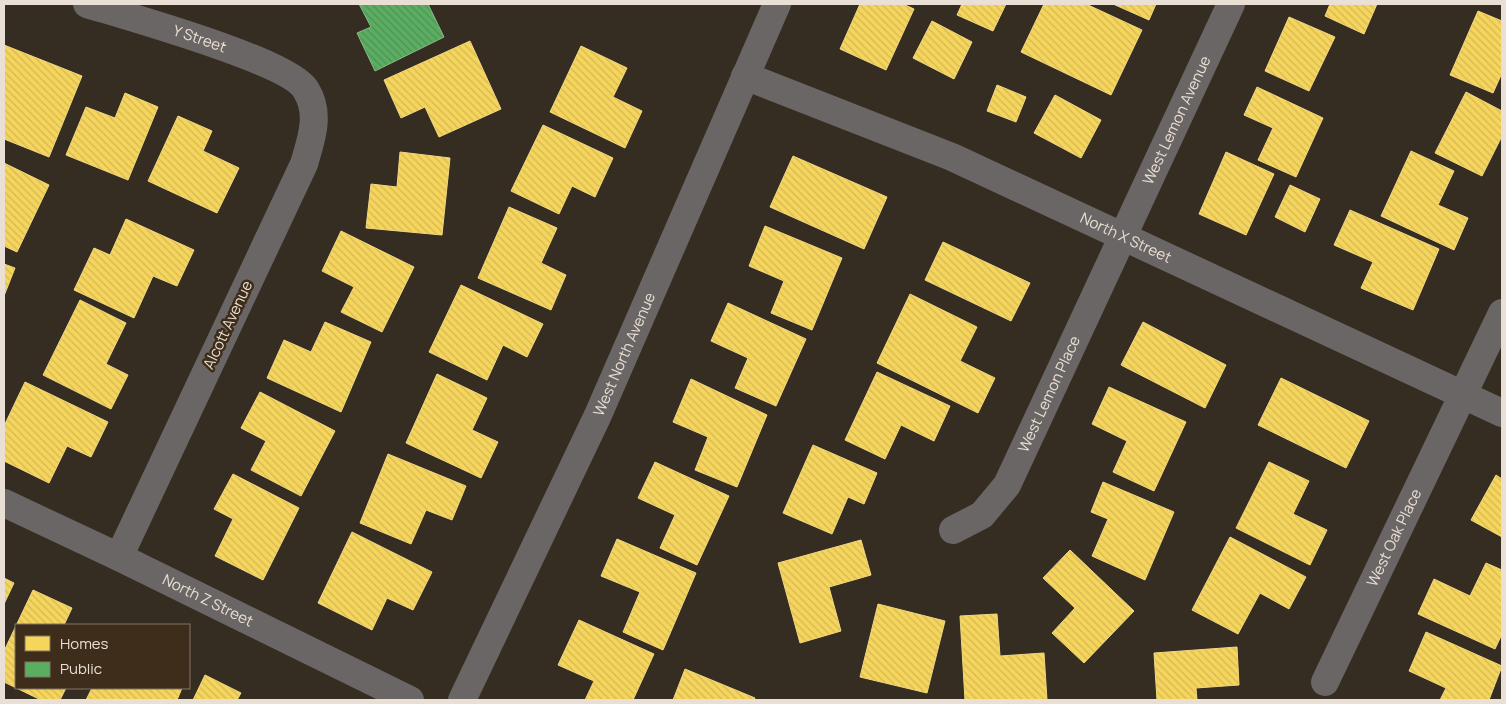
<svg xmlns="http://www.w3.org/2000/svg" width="1506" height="704" font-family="Manrope,sans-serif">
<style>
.homes{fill:url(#homes-back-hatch);stroke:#f2d880}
.public{fill:url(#public-back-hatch);stroke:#85bd84}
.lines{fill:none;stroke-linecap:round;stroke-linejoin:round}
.minor{stroke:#6b6666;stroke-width:28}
.labels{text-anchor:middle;stroke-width:5;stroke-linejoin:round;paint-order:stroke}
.street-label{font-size:15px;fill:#eadfd4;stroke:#3d2d1a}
</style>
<defs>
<pattern id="homes-back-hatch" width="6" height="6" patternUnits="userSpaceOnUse" patternTransform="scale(1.25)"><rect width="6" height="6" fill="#f6d55c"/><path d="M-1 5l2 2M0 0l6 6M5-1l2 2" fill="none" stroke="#d3b856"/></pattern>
<pattern id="public-back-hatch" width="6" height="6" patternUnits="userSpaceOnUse" patternTransform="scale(1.25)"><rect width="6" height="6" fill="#5aae61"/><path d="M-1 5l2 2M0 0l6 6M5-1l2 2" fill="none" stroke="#548e57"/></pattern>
</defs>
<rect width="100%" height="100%" fill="#352c22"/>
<g class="homes">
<polygon points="860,4 903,4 914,9 886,70 840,49"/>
<polygon points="962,4 1006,4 993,31 957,15"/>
<polygon points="1044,4 1086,4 1142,30 1111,95 1021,52"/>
<polygon points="1113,4 1156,4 1149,20"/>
<polygon points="1330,4 1377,4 1364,34 1325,16"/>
<polygon points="1478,11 1502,21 1502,73 1493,93 1450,75"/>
<polygon points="1289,17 1335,37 1309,91 1265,71"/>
<polygon points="932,21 972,42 954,79 913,58"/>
<polygon points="470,41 501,109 439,137 425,107 401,118 384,80"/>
<polygon points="4,45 82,76 49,157 4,139"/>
<polygon points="581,46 627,68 613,97 642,111 625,148 550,112"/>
<polygon points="997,85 1026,97 1016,122 987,111"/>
<polygon points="1257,87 1323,118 1296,177 1258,160 1273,128 1244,115"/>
<polygon points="1466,92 1502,111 1502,136 1482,176 1435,153"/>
<polygon points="125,93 158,107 128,180 66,155 86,107 115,118"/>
<polygon points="1055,95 1101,120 1081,158 1034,133"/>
<polygon points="178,116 212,131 203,151 239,168 217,213 148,181"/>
<polygon points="543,125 613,158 595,197 572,186 559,214 511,191"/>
<polygon points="1411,151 1454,171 1438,205 1468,218 1454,250 1381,216"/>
<polygon points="400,152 450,158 442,235 366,228 371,184 397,187"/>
<polygon points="1226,152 1274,174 1246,235 1199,214"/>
<polygon points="793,156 887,197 864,249 770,207"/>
<polygon points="4,163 49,185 17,252 4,246"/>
<polygon points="1290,185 1320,199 1305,232 1275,217"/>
<polygon points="509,207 557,228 541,263 566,275 551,310 478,278"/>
<polygon points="1350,210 1439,249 1413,310 1361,288 1373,262 1334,245"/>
<polygon points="126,219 194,250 177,286 153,276 134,318 74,290 94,248 110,255"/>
<polygon points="765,226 842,258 812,330 771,313 784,281 749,266"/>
<polygon points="341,231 414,267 382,332 341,312 354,287 322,271"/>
<polygon points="943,242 1030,283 1011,321 925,280"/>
<polygon points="4,264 15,268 4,296"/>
<polygon points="461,285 543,324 527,357 503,345 487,380 429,352"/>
<polygon points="910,294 977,327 960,361 995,378 978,413 877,363"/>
<polygon points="80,300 126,323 106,364 128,375 111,409 43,375"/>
<polygon points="728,303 806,339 776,406 735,388 748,358 711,341"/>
<polygon points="325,322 371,342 341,412 267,378 284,340 311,352"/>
<polygon points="1143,322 1226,365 1205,408 1121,365"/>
<polygon points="877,372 950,406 934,441 901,425 885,459 845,440"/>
<polygon points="437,374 487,398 472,430 498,442 481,478 406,443"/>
<polygon points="1281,378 1369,421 1346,468 1258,425"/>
<polygon points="691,379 767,415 737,487 695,470 708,437 673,422"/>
<polygon points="25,382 108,422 91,457 67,446 49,483 4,461 4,426"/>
<polygon points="1109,387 1186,422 1154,491 1113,472 1127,441 1092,424"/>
<polygon points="260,392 335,431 301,496 251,470 266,441 241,428"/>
<polygon points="813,445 877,473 864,504 848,497 832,534 783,513"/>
<polygon points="388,454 466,486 452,520 426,510 411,544 360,523"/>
<polygon points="655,462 729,496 697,565 660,548 675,515 638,498"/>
<polygon points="1269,462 1309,481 1293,514 1327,530 1310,565 1236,528"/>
<polygon points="233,474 299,508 263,580 215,556 233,519 214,509"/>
<polygon points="1496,475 1502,479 1502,537 1471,520"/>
<polygon points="1103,482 1174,512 1145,580 1092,556 1108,519 1091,512"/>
<polygon points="352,532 432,572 413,610 387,598 372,630 318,603"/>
<polygon points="1230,537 1306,577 1289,609 1260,593 1238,634 1192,610"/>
<polygon points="617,539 696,573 663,650 623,632 640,592 601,576"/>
<polygon points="861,540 871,575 829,587 841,631 800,643 778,563"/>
<polygon points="1070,550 1134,611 1084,663 1052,633 1075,608 1043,578"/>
<polygon points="1486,563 1502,570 1502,634 1495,649 1418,614 1434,579 1470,596"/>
<polygon points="4,578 14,583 4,604"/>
<polygon points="33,590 72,608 64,625 16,625 16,688 66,688 60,700 41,700 4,682 4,651"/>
<polygon points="878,604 945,621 927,693 860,677"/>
<polygon points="997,614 1000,656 1044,653 1047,700 965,700 960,616"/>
<polygon points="579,620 654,654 633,700 585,700 594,681 558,665"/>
<polygon points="1426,632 1502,666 1489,700 1440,700 1446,688 1409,671"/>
<polygon points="1237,647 1239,685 1196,688 1197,700 1157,700 1154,653"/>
<polygon points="685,669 755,698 754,700 673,700"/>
<polygon points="205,675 241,693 237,700 193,700"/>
<polygon points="92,688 182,688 177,700 86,700"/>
</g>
<polygon class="public" points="359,4 428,4 444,37 375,71 357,33 371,27"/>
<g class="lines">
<g class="minor">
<path id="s1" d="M87,4C126,16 289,61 306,90C321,114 311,140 304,164L119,557"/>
<path id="s2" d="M745,76L952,157L1502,413"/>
<path id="s3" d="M4,503L119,557L410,700"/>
<path id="s4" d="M953,530L982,515L1007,485L1231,4"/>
<path id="s5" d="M1325,682L1502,313"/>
<path id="s6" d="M462,700L598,415L777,4"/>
</g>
</g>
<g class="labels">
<g class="street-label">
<text dy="5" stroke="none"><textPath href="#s1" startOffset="118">Y Street</textPath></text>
<text dy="5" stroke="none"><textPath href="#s4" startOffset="474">West Lemon Avenue</textPath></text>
<text dy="5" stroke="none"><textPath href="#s2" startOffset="414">North X Street</textPath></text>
<text transform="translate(228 325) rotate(-65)" y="5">Alcott Avenue</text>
<text dy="5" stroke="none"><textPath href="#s6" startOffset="382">West North Avenue</textPath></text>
<text dy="5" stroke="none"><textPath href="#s4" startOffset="172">West Lemon Place</textPath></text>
<text dy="5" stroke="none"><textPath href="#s5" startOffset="160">West Oak Place</textPath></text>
<text dy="5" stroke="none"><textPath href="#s3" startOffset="226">North Z Street</textPath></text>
</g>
</g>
<rect width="1506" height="704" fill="none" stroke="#eadfd4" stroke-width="10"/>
<rect x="15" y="624" width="175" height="65" fill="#3d2d1a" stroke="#827464"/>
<rect x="25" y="636" width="25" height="15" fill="#f6d55c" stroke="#827464"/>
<text x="60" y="649" font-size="15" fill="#eadfd4">Homes</text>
<rect x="25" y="662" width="25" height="15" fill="#5aae61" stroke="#827464"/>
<text x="60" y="674" font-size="15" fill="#eadfd4">Public</text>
</svg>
